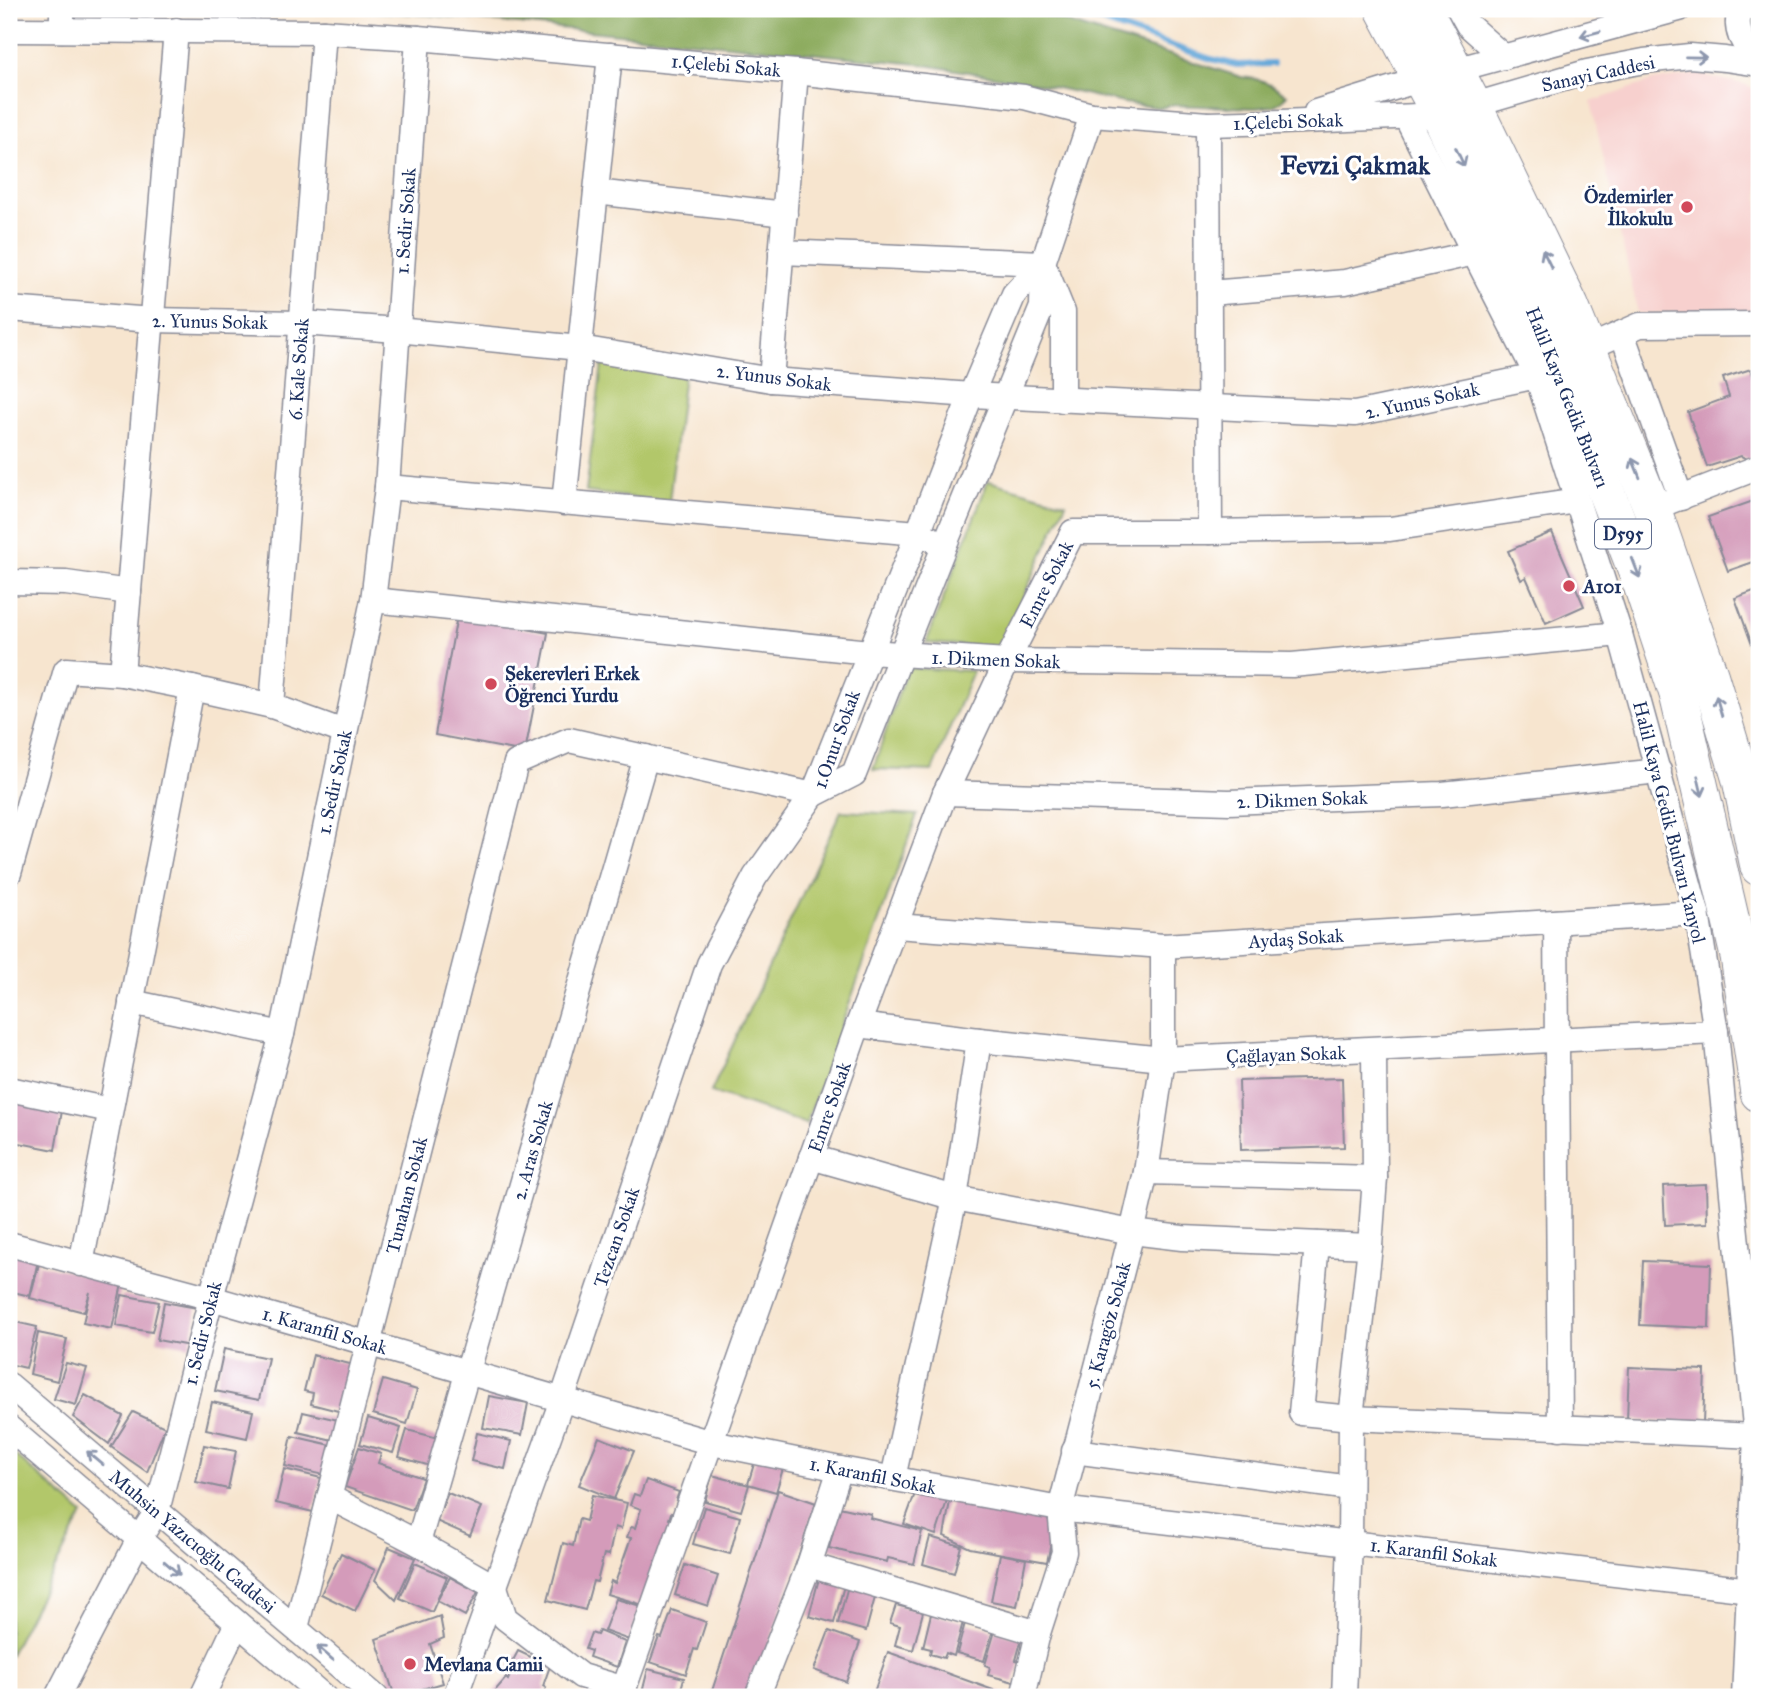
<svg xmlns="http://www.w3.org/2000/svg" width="1768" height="1706" font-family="'IM FELL Great Primer',serif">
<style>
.built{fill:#f7d0ce}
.green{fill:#b2c76b;stroke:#667b64;stroke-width:2}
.forest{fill:#8dac5f;stroke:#546e5e;stroke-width:2}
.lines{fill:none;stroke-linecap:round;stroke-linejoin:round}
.stream{stroke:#64a7d9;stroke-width:6}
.building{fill:#d49bba}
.minor-casing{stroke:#898a96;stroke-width:27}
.highway-casing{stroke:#898a96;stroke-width:39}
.minor{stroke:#fff;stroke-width:24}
.highway{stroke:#fff;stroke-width:37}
.oneway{stroke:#8d97ae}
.poi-dot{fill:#d1495b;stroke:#fff;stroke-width:2.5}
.labels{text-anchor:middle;stroke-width:6;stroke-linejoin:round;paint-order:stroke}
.shield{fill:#fff;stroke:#5f6d8e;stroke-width:2}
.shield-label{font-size:18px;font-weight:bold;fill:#1b2f5e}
.street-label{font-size:19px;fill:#1b2f5e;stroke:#fff}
.poi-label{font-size:19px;font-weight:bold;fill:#1b2f5e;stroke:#fff;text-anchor:start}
.district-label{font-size:26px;font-weight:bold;fill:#1b2f5e;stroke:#fff}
</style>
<rect width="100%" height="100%" fill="#fff"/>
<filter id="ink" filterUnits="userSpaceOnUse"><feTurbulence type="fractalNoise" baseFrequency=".0143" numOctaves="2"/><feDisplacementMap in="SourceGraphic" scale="14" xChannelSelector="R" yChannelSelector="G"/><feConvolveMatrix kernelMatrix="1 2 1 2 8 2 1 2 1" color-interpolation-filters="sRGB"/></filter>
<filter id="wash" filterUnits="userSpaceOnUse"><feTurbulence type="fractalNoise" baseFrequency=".00686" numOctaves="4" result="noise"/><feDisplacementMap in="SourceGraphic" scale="28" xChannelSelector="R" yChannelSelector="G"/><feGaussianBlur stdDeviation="1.57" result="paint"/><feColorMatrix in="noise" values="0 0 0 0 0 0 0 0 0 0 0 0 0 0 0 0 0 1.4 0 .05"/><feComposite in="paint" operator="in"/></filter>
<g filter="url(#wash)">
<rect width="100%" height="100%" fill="#f7e5cf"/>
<polygon class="built" points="1697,74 1747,85 1759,92 1759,311 1638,313 1591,102 1652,81"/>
<g class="green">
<polygon points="1748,9 1759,9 1759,49 1745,17"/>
<polygon points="602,364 684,374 669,502 586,492"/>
<polygon points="988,481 1066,503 1000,648 926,643"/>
<polygon points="907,668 973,671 932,771 873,769"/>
<polygon points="841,811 917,815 806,1124 711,1092"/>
<polygon points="9,1450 83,1514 9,1656"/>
</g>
<path class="forest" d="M140,9H1025L1241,77C1262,79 1271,83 1287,95L1280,102L1273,106L1255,108L1169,105L1162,108L1124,103L1030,82L918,64L429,15L346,9L140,14Z"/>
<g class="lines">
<polyline class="stream" points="1065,9 1211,59 1237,65 1273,64"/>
</g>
<g id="blocks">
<g class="building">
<polygon points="1751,369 1757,388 1759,387 1759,459 1751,461 1741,456 1707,467 1688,412 1729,397 1723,378"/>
<polygon points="1759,499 1759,560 1728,571 1708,517"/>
<polygon points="1552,532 1584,606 1546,623 1526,577 1521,580 1508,551"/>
<polygon points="1759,589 1759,651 1755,653 1735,598"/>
<polygon points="457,616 548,633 525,752 435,735"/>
<polygon points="1342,1078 1344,1147 1241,1150 1239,1081"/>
<polygon points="9,1100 62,1111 55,1150 9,1141"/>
<polygon points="1706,1184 1707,1223 1665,1225 1663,1186"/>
<polygon points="12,1250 39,1256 30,1296 9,1291 9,1261"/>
<polygon points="1643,1261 1711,1264 1709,1328 1640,1325"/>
<polygon points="39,1264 122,1284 112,1329 83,1323 90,1292 84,1312 30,1298"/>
<polygon points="122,1295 159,1302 152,1332 116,1326"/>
<polygon points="164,1302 197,1308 190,1346 157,1340"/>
<polygon points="11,1321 37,1327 26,1368 9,1364 9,1332"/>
<polygon points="38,1333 67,1339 57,1381 30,1374"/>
<polygon points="224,1349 268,1358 259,1400 215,1391"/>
<polygon points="313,1355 354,1365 342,1412 311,1404 313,1393 304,1391"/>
<polygon points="66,1363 87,1368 76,1405 54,1399"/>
<polygon points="1629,1367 1705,1370 1703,1423 1627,1420"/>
<polygon points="383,1380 417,1390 407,1424 373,1414"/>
<polygon points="85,1395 123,1416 109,1444 73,1417"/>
<polygon points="489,1396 528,1403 522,1435 483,1428"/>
<polygon points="212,1402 253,1411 247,1438 206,1429"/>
<polygon points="133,1412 165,1427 147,1472 111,1447"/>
<polygon points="303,1412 338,1420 333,1440 298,1432"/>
<polygon points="368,1418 401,1428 393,1453 360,1444"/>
<polygon points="407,1430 442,1439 434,1467 399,1457"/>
<polygon points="477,1433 511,1441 505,1469 471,1461"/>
<polygon points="292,1436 331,1445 324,1475 285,1466"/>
<polygon points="599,1437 634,1451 614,1499 579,1485"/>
<polygon points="204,1445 236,1451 228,1489 196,1482"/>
<polygon points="359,1447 381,1454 378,1463 423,1478 412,1510 345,1487"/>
<polygon points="757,1454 785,1462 776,1492 748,1484"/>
<polygon points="284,1469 321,1478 313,1512 276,1503"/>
<polygon points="712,1475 749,1485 741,1511 705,1501"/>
<polygon points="646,1480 679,1492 676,1500 680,1501 675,1514 671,1513 669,1519 673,1521 643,1605 607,1594 611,1581 615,1583 631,1538 627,1537 631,1527 635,1528 641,1509 630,1505 634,1494 640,1496"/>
<polygon points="917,1488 948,1498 936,1535 904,1524"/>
<polygon points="778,1490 816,1503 752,1697 710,1697"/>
<polygon points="448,1493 482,1507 470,1536 436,1521"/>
<polygon points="592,1495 627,1503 621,1529 615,1527 609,1555 604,1554 597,1582 593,1581 585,1610 548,1600 563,1543 573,1546 579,1519 586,1521"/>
<polygon points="950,1501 1056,1519 1047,1562 970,1548 944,1536"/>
<polygon points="704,1507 740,1517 730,1554 693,1544"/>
<polygon points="839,1507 871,1514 870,1518 922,1531 914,1564 888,1558 887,1562 829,1548"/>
<polygon points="930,1537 961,1546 954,1573 923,1564"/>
<polygon points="389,1547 415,1558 396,1600 375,1580"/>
<polygon points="341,1553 375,1570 355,1611 321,1594"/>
<polygon points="1000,1554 1026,1559 1017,1606 991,1601"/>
<polygon points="415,1563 447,1577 432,1612 400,1598"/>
<polygon points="685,1565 718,1576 708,1606 675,1595"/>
<polygon points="821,1571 846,1578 834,1623 809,1616"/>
<polygon points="450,1577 478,1592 465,1616 437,1601"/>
<polygon points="849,1582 877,1590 866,1631 838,1623"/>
<polygon points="616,1599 641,1606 629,1640 604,1631"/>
<polygon points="896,1605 923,1612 913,1650 895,1645 900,1626 890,1623"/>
<polygon points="672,1610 706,1622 697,1650 694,1649 686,1674 650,1662 659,1637 662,1638"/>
<polygon points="931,1614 963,1622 954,1656 946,1653 944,1658 930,1654 931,1649 923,1647"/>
<polygon points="440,1616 444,1638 430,1644 443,1683 395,1697 376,1639"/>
<polygon points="965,1623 993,1630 984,1661 957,1653"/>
<polygon points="599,1631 625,1642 617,1667 589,1657 591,1651 585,1649 591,1633 597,1635"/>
<polygon points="829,1631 860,1642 846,1682 814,1670"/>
<polygon points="995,1631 1022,1638 1016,1660 1020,1661 1014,1682 988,1675 990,1667 985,1665"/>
<polygon points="518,1651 550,1666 543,1686 546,1688 542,1697 494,1697 495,1696 493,1693 506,1678 508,1680 512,1671 509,1668"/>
<polygon points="888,1652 1007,1695 1007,1697 889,1697 874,1692"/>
<polygon points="648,1669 684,1678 679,1697 641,1697"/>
</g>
</g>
</g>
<g filter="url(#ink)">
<use href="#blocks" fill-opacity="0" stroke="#898a96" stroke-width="2"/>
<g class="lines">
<defs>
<g id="minor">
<polyline points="62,9 62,30"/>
<polyline points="1459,9 1468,25 1504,57"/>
<path d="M1740,9C1734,29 1741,46 1759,56"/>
<polyline points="9,30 324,32 418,38 796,72 1024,97 1092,115 1208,124 1282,122 1440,115 1587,72 1644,61 1690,56 1725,59 1759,64"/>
<polyline points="1316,112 1422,79 1679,9"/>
<polyline points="1406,117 1474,253 1537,376 1620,634 1697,913 1716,1032 1756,1436 1744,1697"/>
<polyline points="1208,124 1210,532"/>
<polyline points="596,192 785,214"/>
<polyline points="781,252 1043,263 1063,312 1063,400"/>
<polyline points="1209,293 1345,282 1474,253"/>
<polyline points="9,309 152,320 302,323 397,330 580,348 771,380 971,395 1355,414 1537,376"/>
<polyline points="1622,333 1681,498"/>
<polyline points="1588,348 1640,325 1759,324"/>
<polyline points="771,380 796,72"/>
<polyline points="387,487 918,533 932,539"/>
<polyline points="564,503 610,55"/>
<polyline points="1666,503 1759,467"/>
<polyline points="9,582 66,583 129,592"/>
<polyline points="373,600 869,652 1007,661 1292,665 1620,634"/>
<polyline points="122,674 176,30"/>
<polyline points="272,706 324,32"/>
<polyline points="945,793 1229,802 1442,794 1659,771"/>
<polyline points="813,795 854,774 945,544 1042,307 1043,263"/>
<polyline points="9,873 66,670 122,674 192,688 272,706 344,732"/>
<polyline points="1556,922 1560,1428"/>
<polyline points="896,926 1163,946 1697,913"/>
<polyline points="131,1002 282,1034"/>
<polyline points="858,1025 979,1040 1163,1059 1716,1032"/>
<polyline points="9,1089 110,1110"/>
<polyline points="811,1157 955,1198 1132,1232 1182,1238 1370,1246"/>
<polyline points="1146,1172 1375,1178"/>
<polyline points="9,1244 211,1298 712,1443 840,1469 1060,1509 1759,1591"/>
<polyline points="1317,1244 1301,1413 1351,1418 1756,1436"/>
<polyline points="81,1264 192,688"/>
<polyline points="9,1385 376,1697"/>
<polyline points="9,1428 324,1697"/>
<polyline points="1074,1451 1350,1488"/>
<polyline points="893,1478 955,1198 979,1040"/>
<polyline points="329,1497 418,1543 495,1587 505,1618 581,1676 625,1689"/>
<polyline points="418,1543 646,757"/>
<polyline points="809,1565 1038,1633"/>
<polyline points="296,1628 516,763 569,740 813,795"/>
<polyline points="57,1697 139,1539 157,1511 211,1298 282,1034 373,600 387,487 418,38"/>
<polyline points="202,1697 237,1623"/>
<polyline points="455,1697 562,1400 709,964 755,877 813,795 918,533 971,395 1014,294 1043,263 1092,115"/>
<polyline points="621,1697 858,1025 945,793 1007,661 1073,532 1210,532 1390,529 1577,501"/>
<polyline points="757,1697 809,1565 840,1469"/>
<polyline points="1023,1697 1038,1633 1064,1552 1060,1509 1132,1232 1146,1172 1163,1059 1163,946"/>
<polyline points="1344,1697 1350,1542 1351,1418 1370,1246 1375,1178 1374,1050"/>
</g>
<g id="highway">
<polyline points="1384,9 1431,97 1552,352 1642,585 1678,694 1739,956 1759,1093"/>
<polyline points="1423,9 1473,105 1570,306 1652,508 1710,677 1741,780 1759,867"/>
</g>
</defs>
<use href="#minor" class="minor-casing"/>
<use href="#highway" class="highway-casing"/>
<use href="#minor" class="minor"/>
<use href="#highway" class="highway"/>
</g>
<defs><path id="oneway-shaft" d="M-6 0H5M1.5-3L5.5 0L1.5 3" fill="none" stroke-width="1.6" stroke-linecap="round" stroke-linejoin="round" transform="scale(1.75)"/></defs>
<g class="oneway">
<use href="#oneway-shaft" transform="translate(1590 34) rotate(165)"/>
<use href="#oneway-shaft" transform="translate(1696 57) rotate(1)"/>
<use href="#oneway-shaft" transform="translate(1460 157) rotate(65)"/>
<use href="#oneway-shaft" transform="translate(1547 259) rotate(-116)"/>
<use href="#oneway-shaft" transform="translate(1636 468) rotate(-112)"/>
<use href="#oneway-shaft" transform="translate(1636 568) rotate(69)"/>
<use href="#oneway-shaft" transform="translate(1719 706) rotate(-106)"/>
<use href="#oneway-shaft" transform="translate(1700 786) rotate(77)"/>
<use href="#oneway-shaft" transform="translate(95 1458) rotate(-140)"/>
<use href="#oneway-shaft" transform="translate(172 1568) rotate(41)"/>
<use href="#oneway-shaft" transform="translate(325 1653) rotate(-139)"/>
</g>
</g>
<g class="poi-dot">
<circle cx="1687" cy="207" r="7"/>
<circle cx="1569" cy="586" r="7"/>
<circle cx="491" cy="684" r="7"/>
<circle cx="410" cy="1664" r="7"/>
</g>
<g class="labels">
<rect class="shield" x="1595" y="519.5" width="56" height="29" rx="5"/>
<g class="shield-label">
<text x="1623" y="540">D595</text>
</g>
<g class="street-label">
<text transform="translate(726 65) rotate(5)" y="7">1.Çelebi Sokak</text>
<text transform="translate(1598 73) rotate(-12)" y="7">Sanayi Caddesi</text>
<text transform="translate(1288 121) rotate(-2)" y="7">1.Çelebi Sokak</text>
<text transform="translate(405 221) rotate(-86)" y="7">1. Sedir Sokak</text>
<text transform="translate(210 321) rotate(1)" y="7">2. Yunus Sokak</text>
<text transform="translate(298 369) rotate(-86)" y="7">6. Kale Sokak</text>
<text transform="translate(774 377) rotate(7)" y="7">2. Yunus Sokak</text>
<text transform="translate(1568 397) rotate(68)" y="7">Halil Kaya Gedik Bulvarı</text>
<text transform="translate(1422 400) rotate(-12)" y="7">2. Yunus Sokak</text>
<text transform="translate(1046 584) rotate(-63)" y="7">Emre Sokak</text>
<text transform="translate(996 659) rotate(2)" y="7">1. Dikmen Sokak</text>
<text transform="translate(836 739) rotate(-70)" y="7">1.Onur Sokak</text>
<text transform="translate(334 782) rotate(-78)" y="7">1. Sedir Sokak</text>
<text transform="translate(1302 799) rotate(-2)" y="7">2. Dikmen Sokak</text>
<text transform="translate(1670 822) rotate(76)" y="7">Halil Kaya Gedik Bulvarı Yanyol</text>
<text transform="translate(1296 938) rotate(-4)" y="7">Aydaş Sokak</text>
<text transform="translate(1286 1054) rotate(-2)" y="7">Çağlayan Sokak</text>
<text transform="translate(829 1107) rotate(-71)" y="7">Emre Sokak</text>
<text transform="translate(532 1150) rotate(-74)" y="7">2. Aras Sokak</text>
<text transform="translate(406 1195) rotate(-76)" y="7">Tunahan Sokak</text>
<text transform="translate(616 1237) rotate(-71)" y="7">Tezcan Sokak</text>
<text transform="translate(1107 1325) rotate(-75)" y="7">5. Karagöz Sokak</text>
<text transform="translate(325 1330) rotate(16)" y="7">1. Karanfil Sokak</text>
<text transform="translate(202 1333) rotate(-76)" y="7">1. Sedir Sokak</text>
<text transform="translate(873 1475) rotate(11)" y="7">1. Karanfil Sokak</text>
<text transform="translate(193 1541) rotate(40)" y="7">Muhsin Yazıcıoğlu Caddesi</text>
<text transform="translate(1434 1552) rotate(7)" y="7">1. Karanfil Sokak</text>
</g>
<g class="poi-label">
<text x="1673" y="203" text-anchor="end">Özdemirler<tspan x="1673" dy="22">İlkokulu</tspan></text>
<text x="1583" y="593">A101</text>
<text x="505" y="680">Şekerevleri Erkek<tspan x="505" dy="22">Öğrenci Yurdu</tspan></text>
<text x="424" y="1671">Mevlana Camii</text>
</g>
<g class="district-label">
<text x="1355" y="174">Fevzi Çakmak</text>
</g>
</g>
<rect width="1768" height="1706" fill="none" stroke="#fff" stroke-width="35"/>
</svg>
